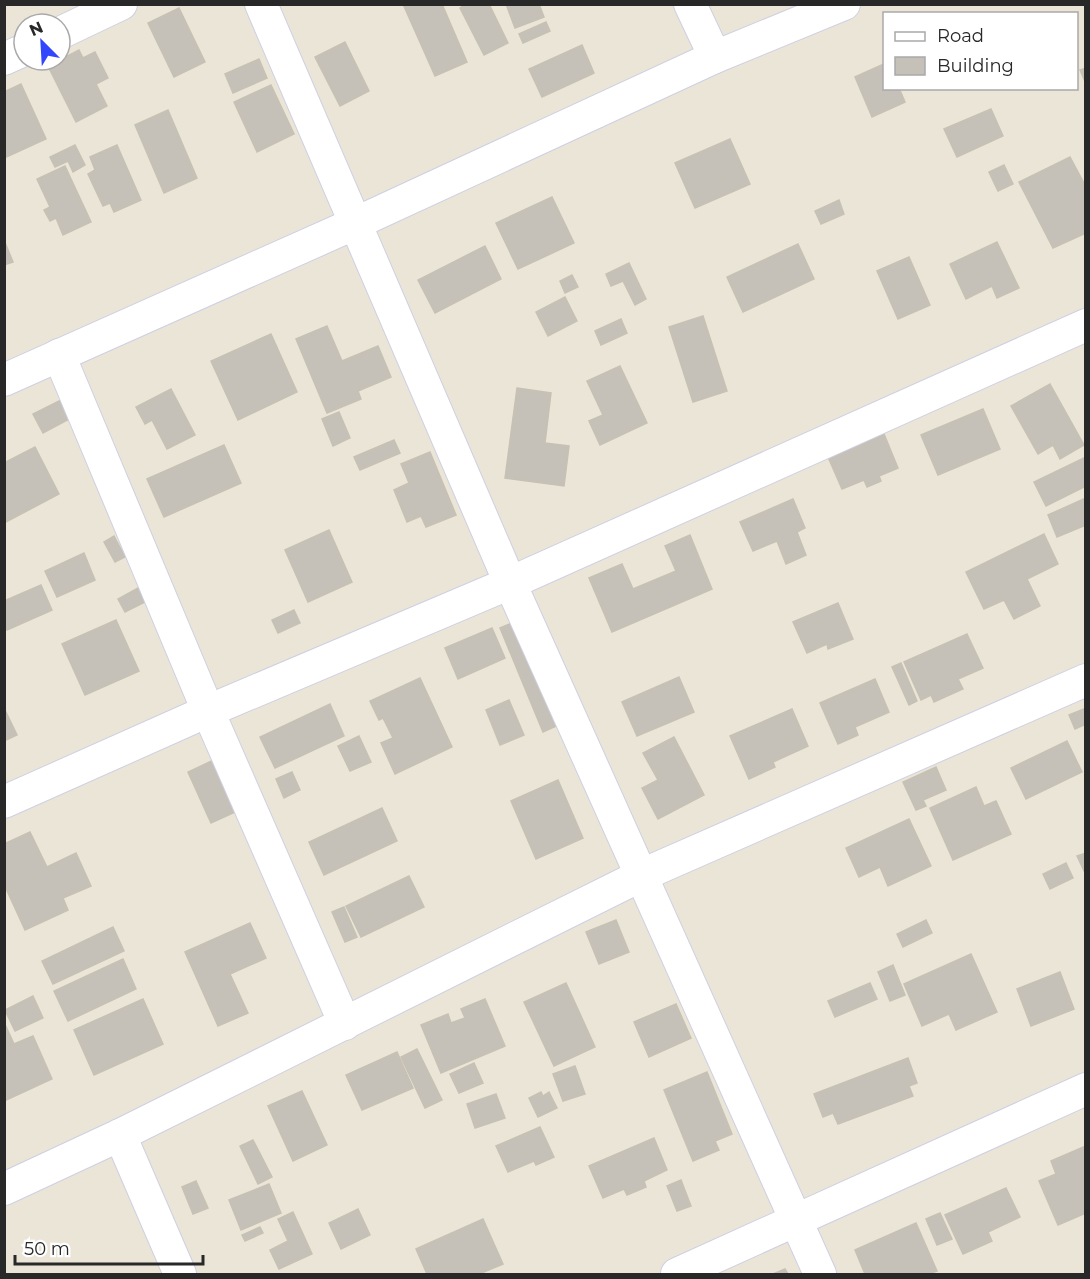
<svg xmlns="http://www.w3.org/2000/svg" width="1090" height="1279" font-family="Montserrat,sans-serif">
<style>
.building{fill:#c6c1b8;stroke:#c6c1b2;stroke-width:1.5}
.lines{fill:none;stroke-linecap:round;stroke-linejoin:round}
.minor-casing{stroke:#ced0e2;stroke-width:34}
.minor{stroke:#fff;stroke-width:32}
</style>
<rect width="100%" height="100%" fill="#ebe5d8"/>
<g class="building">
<polygon points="403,4 442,4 467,62 435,76"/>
<polygon points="466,4 489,4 508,43 484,55 460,8"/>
<polygon points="506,4 539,4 544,17 515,28"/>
<polygon points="179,8 205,62 174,77 148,23"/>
<polygon points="546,22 550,31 523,43 519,34"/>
<polygon points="345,42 369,91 340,106 315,57"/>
<polygon points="582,45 594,73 542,97 529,69"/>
<polygon points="79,50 83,58 95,52 108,78 96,84 107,106 76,122 48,66"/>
<polygon points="259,59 267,78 233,93 225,74"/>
<polygon points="884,64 884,88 899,88 905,102 872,117 855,77"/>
<polygon points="1086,68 1086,84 1080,70"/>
<polygon points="21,84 46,139 4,158 4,92"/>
<polygon points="271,85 294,134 257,152 234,102"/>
<polygon points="991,109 1003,136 957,157 944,129"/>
<polygon points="168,110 197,178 164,193 135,125"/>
<polygon points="730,139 750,184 695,208 675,163"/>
<polygon points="75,145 85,165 73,172 68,161 55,167 50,157"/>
<polygon points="117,145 141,200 114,212 110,203 103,206 88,174 95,170 90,157"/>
<polygon points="1070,157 1086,187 1086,233 1053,248 1019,182"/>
<polygon points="1004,165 1013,184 998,191 989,172"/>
<polygon points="65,166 91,222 63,235 56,218 50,221 44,210 50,207 37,179"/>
<polygon points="552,197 574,243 518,269 496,223"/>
<polygon points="839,200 844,214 821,224 815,211"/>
<polygon points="4,240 13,262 4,265"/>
<polygon points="997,242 1019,288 997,298 992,286 966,299 950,264"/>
<polygon points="798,244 814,279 743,312 727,277"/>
<polygon points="485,246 501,279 435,313 418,280"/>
<polygon points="909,257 930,305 898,319 877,271"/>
<polygon points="629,263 646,299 635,305 623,281 611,286 606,274"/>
<polygon points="572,275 578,287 565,293 560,281"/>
<polygon points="565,297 577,321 548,336 536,312"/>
<polygon points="703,316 727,391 693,402 669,327"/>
<polygon points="621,319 627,333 601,345 595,331"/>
<polygon points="327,326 342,361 378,346 391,377 358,391 361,399 327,413 296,339"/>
<polygon points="271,334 297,392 238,420 211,361"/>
<polygon points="620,366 647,423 600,445 589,421 603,415 587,381"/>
<polygon points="1050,384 1084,445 1060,459 1053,445 1038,454 1011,406"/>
<polygon points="517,388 551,393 545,443 569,446 564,486 505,478"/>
<polygon points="171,389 195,435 167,449 152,420 145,424 136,407"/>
<polygon points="63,399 73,417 43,433 33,414"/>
<polygon points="983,409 1000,449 938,475 921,435"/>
<polygon points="339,412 350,438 333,446 322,419"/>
<polygon points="884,434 898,468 879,476 881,481 867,487 864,480 842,489 828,457"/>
<polygon points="394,440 400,453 360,470 354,457"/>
<polygon points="224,445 241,483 164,517 147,479"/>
<polygon points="35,447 59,494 4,523 4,463"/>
<polygon points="430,452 456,515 426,527 421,516 407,522 394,490 409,483 401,464"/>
<polygon points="1086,457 1086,486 1046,506 1034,482"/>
<polygon points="1086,498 1086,525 1057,537 1048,515"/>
<polygon points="793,499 805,528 797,532 806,555 786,564 777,541 753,551 740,522"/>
<polygon points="329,530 352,582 308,602 285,550"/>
<polygon points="1044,534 1058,564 1027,579 1040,606 1014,619 1004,600 984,609 966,572"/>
<polygon points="690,535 712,589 612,632 589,578 622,564 633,589 676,571 665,546"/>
<polygon points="114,536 125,557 115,562 104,542"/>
<polygon points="84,553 95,580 57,597 45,571"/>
<polygon points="41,585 52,610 7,630 4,624 4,601"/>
<polygon points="138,588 145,602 125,612 118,599"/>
<polygon points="838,603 853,639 828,649 827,644 807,653 793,622"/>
<polygon points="294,610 300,623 278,633 272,620"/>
<polygon points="521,619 565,722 543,732 500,628"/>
<polygon points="116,620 139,671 85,695 62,644"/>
<polygon points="492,628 505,658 458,679 445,648"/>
<polygon points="967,634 983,668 958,679 963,689 934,702 931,695 921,700 904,662"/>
<polygon points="901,663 917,701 909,705 892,667"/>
<polygon points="679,677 694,712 637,736 622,702"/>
<polygon points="420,678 452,747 395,774 381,743 393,738 383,718 379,720 370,701"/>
<polygon points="875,679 889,712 855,727 858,735 838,744 820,703"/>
<polygon points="509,700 524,735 500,745 486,710"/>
<polygon points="330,704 344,736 275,768 260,737"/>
<polygon points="4,708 17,735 4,741"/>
<polygon points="1086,708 1086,724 1075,729 1069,715"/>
<polygon points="792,709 808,746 773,762 775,767 749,779 730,736"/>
<polygon points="359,736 371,762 350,771 338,746"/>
<polygon points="674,737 704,795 658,819 642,788 658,780 643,753"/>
<polygon points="1067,741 1082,772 1026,799 1011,768"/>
<polygon points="218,758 242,809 211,823 188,772"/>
<polygon points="936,767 946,790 923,800 926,806 916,810 903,782"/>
<polygon points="292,772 300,790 284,798 276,779"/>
<polygon points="558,780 583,838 536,859 511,801"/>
<polygon points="976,787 984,806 996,801 1011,834 953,860 930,808"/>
<polygon points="382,808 397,841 324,875 309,842"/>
<polygon points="909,819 931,866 888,886 880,867 859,877 846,848"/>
<polygon points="30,832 47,867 76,853 91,886 63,898 68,910 25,930 4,884 4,844"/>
<polygon points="1086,853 1086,873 1085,873 1077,856"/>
<polygon points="1066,863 1073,878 1050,889 1043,874"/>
<polygon points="409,876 424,907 361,937 346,906"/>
<polygon points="344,907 357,937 345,942 332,912"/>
<polygon points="616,920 629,952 599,964 586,932"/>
<polygon points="926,920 932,933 903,947 897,934"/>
<polygon points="250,923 266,958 230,974 248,1013 218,1026 185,952"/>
<polygon points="113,927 124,951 53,984 42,961"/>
<polygon points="971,954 997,1012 956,1030 949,1014 922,1026 904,984"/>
<polygon points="123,959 136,989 68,1021 54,991"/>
<polygon points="893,965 905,995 890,1001 878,972"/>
<polygon points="1060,972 1074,1009 1031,1026 1017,989"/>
<polygon points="566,983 595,1047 554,1066 524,1002"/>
<polygon points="870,983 877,999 835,1017 828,1001"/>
<polygon points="33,996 43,1018 15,1031 5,1010"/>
<polygon points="143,999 163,1044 94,1075 74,1030"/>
<polygon points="485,999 505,1046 441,1073 421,1025 448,1014 451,1023 465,1018 461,1009"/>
<polygon points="676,1004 691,1038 649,1057 634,1022"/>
<polygon points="4,1022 14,1044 33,1036 52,1079 4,1101"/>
<polygon points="417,1049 442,1100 425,1108 401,1057"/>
<polygon points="397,1052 413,1088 362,1110 346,1075"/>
<polygon points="908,1058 917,1083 909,1086 913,1096 838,1124 833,1113 823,1117 814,1094"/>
<polygon points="474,1063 483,1083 459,1093 450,1074"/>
<polygon points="575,1066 585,1094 563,1101 553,1074"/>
<polygon points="707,1072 732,1134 715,1141 719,1150 693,1161 664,1090"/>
<polygon points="302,1091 327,1145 293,1161 268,1106"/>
<polygon points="541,1092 543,1096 549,1092 557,1108 538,1117 529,1098"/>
<polygon points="496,1094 505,1118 475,1128 467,1104"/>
<polygon points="540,1127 554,1157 536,1165 534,1161 508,1172 496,1146"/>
<polygon points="654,1138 667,1170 644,1181 646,1187 627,1195 624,1189 603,1198 589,1166"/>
<polygon points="253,1140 272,1177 258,1184 240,1146"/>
<polygon points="1086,1146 1086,1213 1058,1225 1039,1181 1056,1174 1051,1161"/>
<polygon points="681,1180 691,1206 677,1211 667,1186"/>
<polygon points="196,1181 208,1208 193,1214 182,1187"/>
<polygon points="269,1184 281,1213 241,1230 229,1200"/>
<polygon points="1006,1188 1020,1217 988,1232 992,1241 963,1254 945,1215"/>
<polygon points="358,1209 370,1235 341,1249 329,1223"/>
<polygon points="293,1212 312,1254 279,1269 270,1250 288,1241 278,1219"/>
<polygon points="940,1213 952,1239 937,1245 926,1219"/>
<polygon points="483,1219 503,1264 479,1274 427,1274 416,1249"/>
<polygon points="916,1223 937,1271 928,1274 865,1274 855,1250"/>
<polygon points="260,1227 263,1233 245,1241 242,1235"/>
<polygon points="785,1269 788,1274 773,1274"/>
</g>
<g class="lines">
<defs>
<g id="minor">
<polyline points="261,4 510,583 820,1274"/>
<polyline points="690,4 715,57"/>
<polyline points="60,33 121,4"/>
<polyline points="4,59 24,50"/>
<polyline points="59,355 208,711 345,1024"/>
<polyline points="4,380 356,223 715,57 844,4"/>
<polyline points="4,802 208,711 510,583 1086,325"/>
<polyline points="120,1135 180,1274"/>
<polyline points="4,1189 120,1135 642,875 1086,680"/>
<polyline points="677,1274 1086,1089"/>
</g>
</defs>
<use href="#minor" class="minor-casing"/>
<use href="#minor" class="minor"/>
</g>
<rect width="1090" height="1279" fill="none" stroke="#282828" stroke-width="12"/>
<rect x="883" y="12" width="195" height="78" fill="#ffffff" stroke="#a9a9a9" stroke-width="1.5"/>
<rect x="895" y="32" width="30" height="9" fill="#ffffff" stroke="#a9a9a9" stroke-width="1.5"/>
<text x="937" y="42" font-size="18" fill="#282828">Road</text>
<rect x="895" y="57" width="30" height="18" fill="#c6c1b8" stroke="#a9a9a9" stroke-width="1.5"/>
<text x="937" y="72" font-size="18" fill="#282828">Building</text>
<g transform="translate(42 42) rotate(336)"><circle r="28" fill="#ffffff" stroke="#a9a9a9" stroke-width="1.5"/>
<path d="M0-4.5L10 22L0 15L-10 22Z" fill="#3246fe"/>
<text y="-9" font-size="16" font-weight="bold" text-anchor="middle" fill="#282828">N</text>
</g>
<path d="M15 1255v9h188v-9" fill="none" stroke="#282828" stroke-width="3"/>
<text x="24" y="1255" font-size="18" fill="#282828" stroke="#ffffff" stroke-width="4.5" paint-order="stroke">50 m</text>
</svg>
